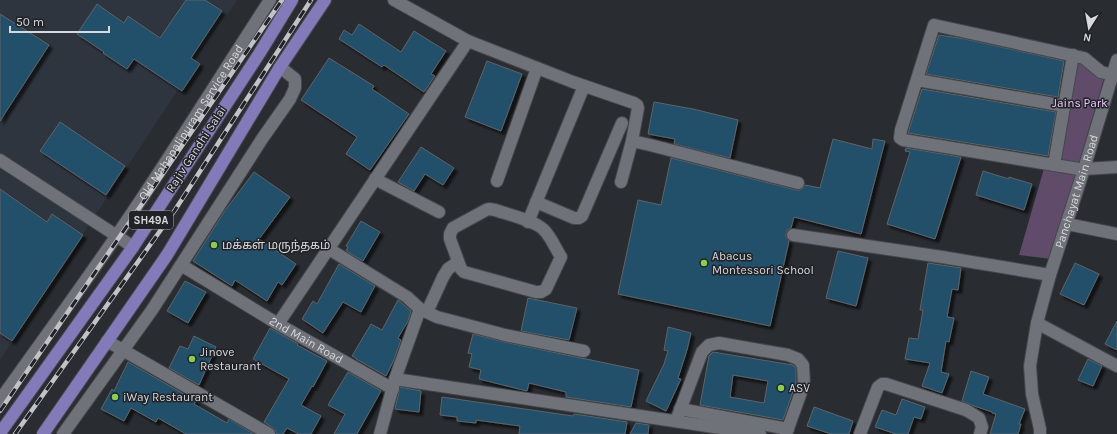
<svg xmlns="http://www.w3.org/2000/svg" width="1117" height="434" font-family="Karla,'Noto Sans Tamil',sans-serif">
<style>
.built{fill:#2f353f}
.green{fill:#614b6b}
.building{fill:#214f6a;stroke:#5e6468;fill-rule:evenodd;filter:url(#shadow)}
.lines{fill:none;stroke-linecap:round;stroke-linejoin:round}
.street-casing{stroke:#45474c;stroke-width:14}
.secondary-casing{stroke:#45474c;stroke-width:14}
.primary-casing{stroke:#45474c;stroke-width:14}
.street{stroke:#6f7278;stroke-width:12}
.secondary{stroke:#6f7278;stroke-width:12}
.primary{stroke:#827ab9;stroke-width:12}
.rail-casing{stroke:#c1c3c7;stroke-width:4.5}
.rail{stroke:#202227;stroke-width:3;stroke-dasharray:9;stroke-linecap:butt}
.poi-dot{fill:#89cf49;stroke:#202227;stroke-width:1.5}
.labels{text-anchor:middle;stroke-width:3;stroke-linejoin:round;paint-order:stroke}
.shield{fill:#202227;stroke:#a0a2a6;stroke-width:1}
.shield-label{font-size:11px;font-weight:bold;fill:#d7d9dc}
.park-label{font-size:12px;fill:#ecc9fc;stroke:#202227}
.street-label{font-size:12px;fill:#d7d9dc;stroke:#202227}
.poi-label{font-size:12px;fill:#d7d9dc;stroke:#202227;text-anchor:start}
</style>
<defs>
<filter id="shadow"><feDropShadow dx="3.5" dy="3.5" stdDeviation="1" flood-color="#0009"/></filter>
</defs>
<rect width="100%" height="100%" fill="#292c31"/>
<polygon class="built" points="0,0 237,0 0,360"/>
<polygon class="green" points="1075,61 1107,68 1051,259 1019,255"/>
<g class="building">
<polygon points="186,0 205,0 222,11 191,58 200,64 182,91 134,59 127,69 103,53 104,52 77,34 97,4 124,23 128,16 160,38"/>
<polygon points="0,14 49,45 0,121"/>
<polygon points="359,24 401,52 414,31 446,51 431,74 435,76 424,92 384,65 382,67 339,39 344,30 352,35"/>
<polygon points="939,35 965,39 1064,61 1058,97 926,74"/>
<polygon points="329,58 374,86 372,89 409,114 370,170 346,154 357,137 301,100"/>
<polygon points="487,61 522,74 501,131 465,117"/>
<polygon points="922,89 1056,112 1048,156 908,133"/>
<polygon points="654,102 693,109 738,120 730,158 674,144 675,139 648,134"/>
<polygon points="60,122 125,166 106,195 40,151"/>
<polygon points="833,139 872,149 873,139 885,141 861,234 794,217 791,228 787,230 786,234 786,237 789,241 770,326 618,294 638,200 661,205 671,158 796,190 800,190 803,188 805,185 820,188"/>
<polygon points="421,147 454,168 443,185 425,174 414,191 398,182"/>
<polygon points="906,148 961,157 935,239 887,224 910,152 905,151"/>
<polygon points="983,171 1009,179 1009,177 1032,184 1024,210 976,195"/>
<polygon points="254,172 290,197 259,239 296,264 282,285 278,282 267,301 235,280 232,286 193,261 224,212"/>
<polygon points="0,189 47,222 52,214 83,235 12,341 0,333"/>
<polygon points="361,221 380,232 363,261 346,251 348,247 346,246"/>
<polygon points="838,251 868,258 856,306 826,298"/>
<polygon points="928,263 961,268 958,290 952,289 947,317 954,318 949,342 946,341 941,372 949,374 942,393 922,386 930,363 905,359 909,338 918,339 923,310 920,310"/>
<polygon points="1075,263 1099,274 1084,305 1060,294"/>
<polygon points="339,264 375,286 361,312 343,302 323,333 302,319 313,301 317,304"/>
<polygon points="185,281 206,292 188,323 167,311"/>
<polygon points="528,298 577,308 569,340 521,331"/>
<polygon points="398,300 411,311 408,321 398,338 401,340 393,362 386,376 356,359 356,358 352,356 371,324 382,330"/>
<polygon points="1117,321 1117,350 1105,344"/>
<polygon points="668,327 691,333 687,350 678,378 681,379 666,411 646,401 664,364 668,351 664,350"/>
<polygon points="270,328 298,344 297,345 327,361 313,387 312,386 301,405 321,416 311,434 299,434 287,428 283,434 276,434 276,431 273,428 264,422 289,379 253,359"/>
<polygon points="473,334 504,342 639,370 631,407 566,397 566,392 529,383 527,391 479,379 481,370 469,367 472,354 468,353"/>
<polygon points="194,336 216,347 199,385 169,368 180,346 188,349"/>
<path d="M713,352L793,365L796,368V383L783,420L700,405L709,356ZM733,375L768,381L764,403L730,397Z"/>
<polygon points="1088,359 1102,366 1093,386 1078,380"/>
<polygon points="128,362 196,401 194,404 227,423 229,419 254,434 186,434 158,418 156,422 131,408 124,421 101,409 112,389 114,391"/>
<polygon points="971,371 989,377 983,394 1025,409 1019,424 1021,424 1018,434 990,434 996,414 992,413 992,412 974,406 962,401"/>
<polygon points="348,372 381,391 357,434 334,434 345,414 328,405"/>
<polygon points="400,387 421,391 419,412 395,409"/>
<polygon points="442,397 573,416 574,414 627,422 625,434 519,434 520,426 476,420 476,423 457,421 457,417 440,415"/>
<polygon points="902,399 925,407 921,419 914,417 908,434 896,434 875,427 882,410 896,415"/>
<polygon points="814,407 853,421 849,434 831,434 807,426"/>
<polygon points="636,423 649,425 648,434 630,434"/>
</g>
<g class="lines">
<defs>
<g id="street">
<polyline points="394,0 468,41 573,82 634,103 637,105 638,108 632,141 621,182"/>
<polyline points="1113,75 1101,72 1084,58 934,25 901,130 900,138 903,140 1079,169 1084,169 1117,167"/>
<polyline points="917,80 1065,106"/>
<polyline points="632,141 650,145 798,183"/>
<polyline points="0,160 117,236 133,247"/>
<polyline points="1054,165 1073,55"/>
<polyline points="375,179 439,212"/>
<polyline points="497,181 537,68"/>
<polyline points="536,202 574,218 579,218 582,216 622,123"/>
<path d="M489,209L495,210C507,214 536,221 544,230C551,237 556,249 561,257L546,289L541,292H536L464,272L461,269L450,239V234L453,228L486,210Z"/>
<polyline points="528,222 584,86"/>
<polyline points="1067,224 1117,234"/>
<polyline points="793,235 942,257 1050,275"/>
<polyline points="329,249 407,297 420,309 437,317 505,335 584,351"/>
<path id="s1" d="M181,265L278,324L393,389"/>
<polyline points="427,312 443,277 448,269 458,262"/>
<polyline points="1037,323 1117,366"/>
<polyline points="278,324 468,41"/>
<polyline points="107,341 269,434"/>
<polyline points="395,379 760,434"/>
<polyline points="680,409 788,429"/>
<polyline points="676,421 702,352 709,345 719,343 788,355 798,359 803,365 804,384 786,434"/>
<polyline points="380,434 395,379 420,309"/>
<polyline points="860,434 878,387 882,384 886,384 966,410 979,418 982,427 980,434"/>
</g>
<g id="secondary">
<path id="s2" d="M0,400C39,345 79,291 117,235C170,158 219,78 270,0"/>
<polyline points="63,434 152,310 262,139 290,99 295,88 295,79 280,67"/>
<path id="s3" d="M1040,434V429L1032,394L1030,366L1037,323L1050,275L1084,169L1117,60"/>
</g>
<g id="primary">
<polyline points="0,433 133,247 259,54 292,0"/>
<polyline points="43,434 167,255 280,67 325,0"/>
</g>
</defs>
<use href="#street" class="street-casing"/>
<use href="#secondary" class="secondary-casing"/>
<use href="#primary" class="primary-casing"/>
<use href="#street" class="street"/>
<use href="#secondary" class="secondary"/>
<use href="#primary" class="primary"/>
<defs>
<g id="rail">
<polyline points="0,411 282,0"/>
<polyline points="15,434 175,210 311,0"/>
</g>
</defs>
<use href="#rail" class="rail-casing"/>
<use href="#rail" class="rail"/>
</g>
<g class="poi-dot">
<circle cx="214" cy="245" r="4"/>
<circle cx="704" cy="263" r="4"/>
<circle cx="192" cy="359" r="4"/>
<circle cx="781" cy="388" r="4"/>
<circle cx="115" cy="397" r="4"/>
</g>
<g class="labels">
<rect class="shield" x="129" y="211" width="44" height="18" rx="3"/>
<g class="shield-label">
<text x="151" y="224">SH49A</text>
</g>
<g class="park-label">
<text x="1080" y="107">Jains Park</text>
</g>
<g class="street-label">
<text dy="4" stroke="none"><textPath href="#s2" startOffset="337">Old Mahapalipuram Service Road</textPath></text>
<text transform="translate(196 149) rotate(-57)" y="4">Rajiv Gandhi Salai</text>
<text dy="4" stroke="none"><textPath href="#s3" startOffset="250">Panchayat Main Road</textPath></text>
<text dy="4" stroke="none"><textPath href="#s1" startOffset="146">2nd Main Road</textPath></text>
</g>
<g class="poi-label">
<text x="222" y="249">மக்கள் மருந்தகம்</text>
<text x="712" y="260">Abacus<tspan x="712" dy="14">Montessori School</tspan></text>
<text x="200" y="356">Jinove<tspan x="200" dy="14">Restaurant</tspan></text>
<text x="789" y="392">ASV</text>
<text x="123" y="401">iWay Restaurant</text>
</g>
</g>
<g transform="translate(1089 28) rotate(191)" stroke="#202227" stroke-width="3" paint-order="stroke">
<path d="M0-3L7 15L0 10L-7 15Z" fill="#d7d9dc"/>
<text y="-6" font-size="11" font-weight="bold" text-anchor="middle" fill="#d7d9dc">N</text>
</g>
<path d="M10 26v6h99v-6" fill="none" stroke="#d7d9dc" stroke-width="2"/>
<text x="16" y="26" font-size="12" fill="#d7d9dc" stroke="#202227" stroke-width="3" paint-order="stroke">50 m</text>
</svg>
